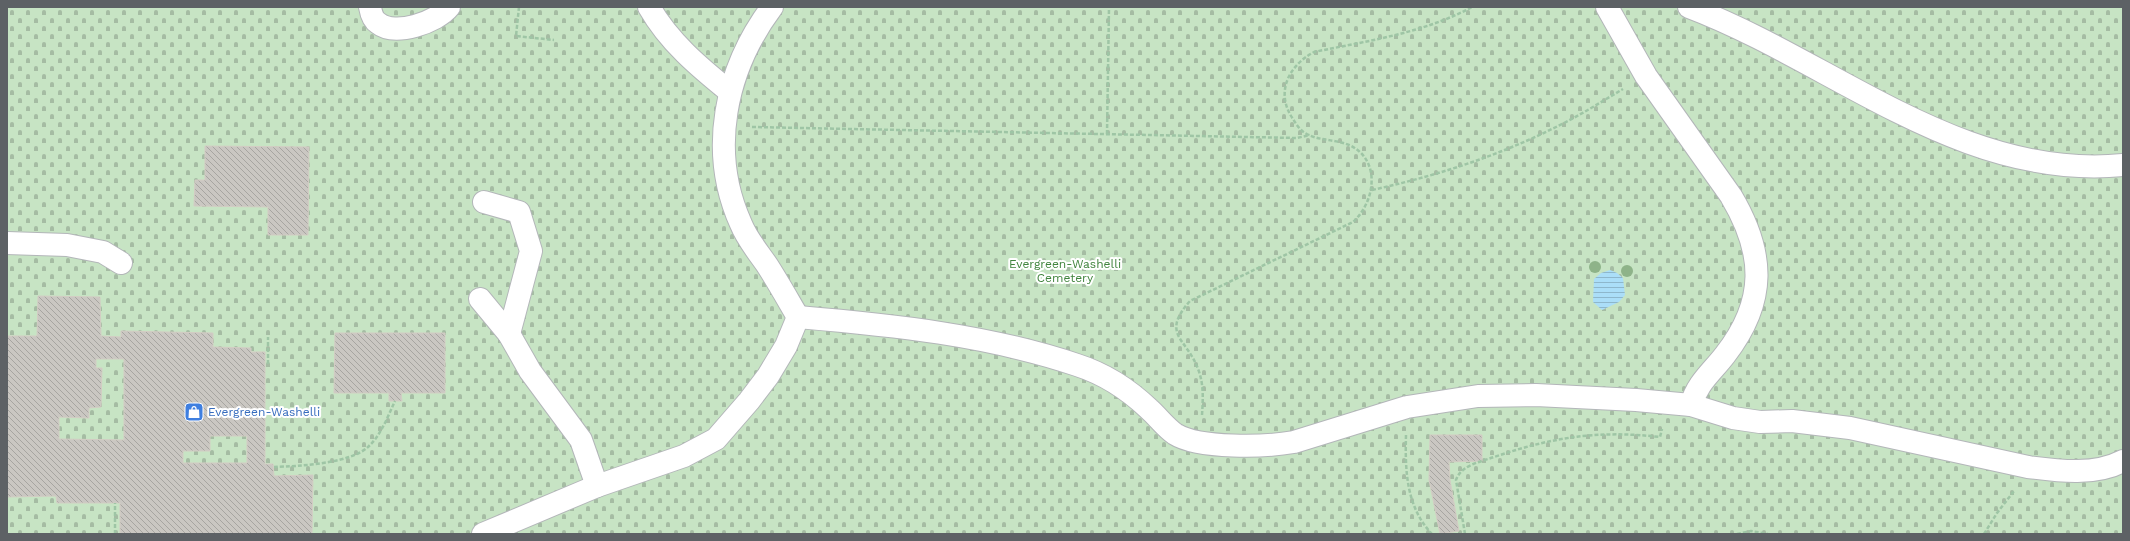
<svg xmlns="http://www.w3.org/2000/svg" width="2130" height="541" font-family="'Work Sans',sans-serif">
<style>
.cemetery{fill:url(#cemetery-stones)}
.water{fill:url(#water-rules)}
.building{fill:url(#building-back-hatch);stroke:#d3cdc4;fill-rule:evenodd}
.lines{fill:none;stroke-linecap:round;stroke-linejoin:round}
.minor-casing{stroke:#b3b6b9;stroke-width:24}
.path{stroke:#9ec5a5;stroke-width:2.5;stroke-dasharray:4 2;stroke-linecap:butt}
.minor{stroke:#fff;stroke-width:22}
.tree{fill:#8eb389}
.labels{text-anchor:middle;stroke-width:4;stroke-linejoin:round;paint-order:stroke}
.park-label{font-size:12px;fill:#40843d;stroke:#fff}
.shop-label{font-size:12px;fill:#366cbe;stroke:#fff;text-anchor:start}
</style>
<defs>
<pattern id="cemetery-stones" width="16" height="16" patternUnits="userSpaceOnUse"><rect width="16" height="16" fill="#c7e4c4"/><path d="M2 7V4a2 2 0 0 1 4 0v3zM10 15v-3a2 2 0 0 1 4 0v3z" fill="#a5bca3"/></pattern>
<pattern id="water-rules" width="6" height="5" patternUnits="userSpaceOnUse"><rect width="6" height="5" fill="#abdef8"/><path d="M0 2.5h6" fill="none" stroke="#8eb7cc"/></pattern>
<pattern id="building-back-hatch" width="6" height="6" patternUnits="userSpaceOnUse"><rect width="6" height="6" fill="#cac7c2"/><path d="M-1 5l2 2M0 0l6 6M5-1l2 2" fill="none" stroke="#a7a5a1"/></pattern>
</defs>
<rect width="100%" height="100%" fill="#eeece6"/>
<rect class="cemetery" x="7" y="7" width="2116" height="527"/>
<polygon class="water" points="1610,270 1617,273 1623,278 1625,295 1619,302 1602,310 1593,302 1594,279 1601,273"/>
<g class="building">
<polygon points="205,146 309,147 308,235 268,235 268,207 194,206 195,180 205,180"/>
<path d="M38,296L100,297L101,336L121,337V331L213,333V347L251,348V352H265V464H273L274,476L313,475L312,534H120V503H57L56,496L7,497V336H37ZM96,359H124V440L59,439V417L89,418V408L101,407L102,368H96ZM210,436H247V463H183V451H210Z"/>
<polygon points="335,333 445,333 445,393 401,393 402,401 389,401 389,393 334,393"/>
<polygon points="1430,435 1482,435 1482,461 1449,462 1450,480 1459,531 1440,534 1429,480"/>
</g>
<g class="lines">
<defs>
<g id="minor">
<path d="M370,7C371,13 373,20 378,23C395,37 437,22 449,7"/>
<path d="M649,7C669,42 699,67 730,92"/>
<path d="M772,7C725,70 708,151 741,224C747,239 758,252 767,265C778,282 788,300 798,317"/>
<path d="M1607,7L1646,76L1731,196C1765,253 1767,301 1725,355C1712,372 1697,383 1691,405"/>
<path d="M1689,7C1832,61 1961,181 2123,165"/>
<polyline points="484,202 519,212 531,251 509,334"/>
<polyline points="7,243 67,245 103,252 121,263"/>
<polyline points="480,299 509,334 530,371 581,440 597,486"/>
<path d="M798,317C892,325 988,335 1077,365C1105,374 1128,389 1149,409C1158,417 1165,427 1175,434C1199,449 1266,447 1294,442L1407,407L1478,396L1536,395L1636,400L1691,405L1733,418L1760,422L1792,421L1850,428L2028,467C2059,471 2094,476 2123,461"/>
<polyline points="483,534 597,486 684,456 716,439 749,401 768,376 786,346 798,317"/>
</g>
</defs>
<use href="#minor" class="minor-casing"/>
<g class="path">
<polyline points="519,7 516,36 554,40"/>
<polyline points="752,127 1297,138 1310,135"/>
<polyline points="1107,134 1109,7"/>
<path d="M1372,190C1436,176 1498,156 1556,127C1579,116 1601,102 1623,89"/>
<polyline points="268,364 268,337"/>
<path d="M1202,415C1203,399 1204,384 1198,369C1187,338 1160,335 1190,301L1353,222C1376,201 1381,159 1349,145C1335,139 1318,141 1305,133C1300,130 1296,124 1293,119C1275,93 1288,66 1314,52C1367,41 1424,33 1472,7"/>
<path d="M1406,435C1405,470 1406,507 1432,534"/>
<path d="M274,467C299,466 351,464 369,446C381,435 388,416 395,401"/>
<polyline points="115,534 115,503"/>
<path d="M1465,534L1456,480C1461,465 1480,462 1494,457C1553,437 1598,430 1660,437L1662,429"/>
<polyline points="1737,534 1751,531 1768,534"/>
<polyline points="1984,534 1997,513 2014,491"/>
</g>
<use href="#minor" class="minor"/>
</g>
<g class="tree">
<circle cx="1595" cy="267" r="6"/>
<circle cx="1627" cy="271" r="6"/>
</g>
<defs>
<symbol id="shop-square" viewBox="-11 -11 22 22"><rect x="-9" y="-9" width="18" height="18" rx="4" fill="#3f7fe0" stroke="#fff"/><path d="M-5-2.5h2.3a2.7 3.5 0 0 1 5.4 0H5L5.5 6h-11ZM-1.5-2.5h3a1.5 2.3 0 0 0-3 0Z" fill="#fff"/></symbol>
</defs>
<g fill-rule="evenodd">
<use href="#shop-square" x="183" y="401" width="22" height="22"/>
</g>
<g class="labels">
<g class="park-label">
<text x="1065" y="268">Evergreen-Washelli<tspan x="1065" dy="14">Cemetery</tspan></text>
</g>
<g class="shop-label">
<text x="208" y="416">Evergreen-Washelli</text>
</g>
</g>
<rect width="2130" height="541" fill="none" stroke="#5d6165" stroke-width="16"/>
</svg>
